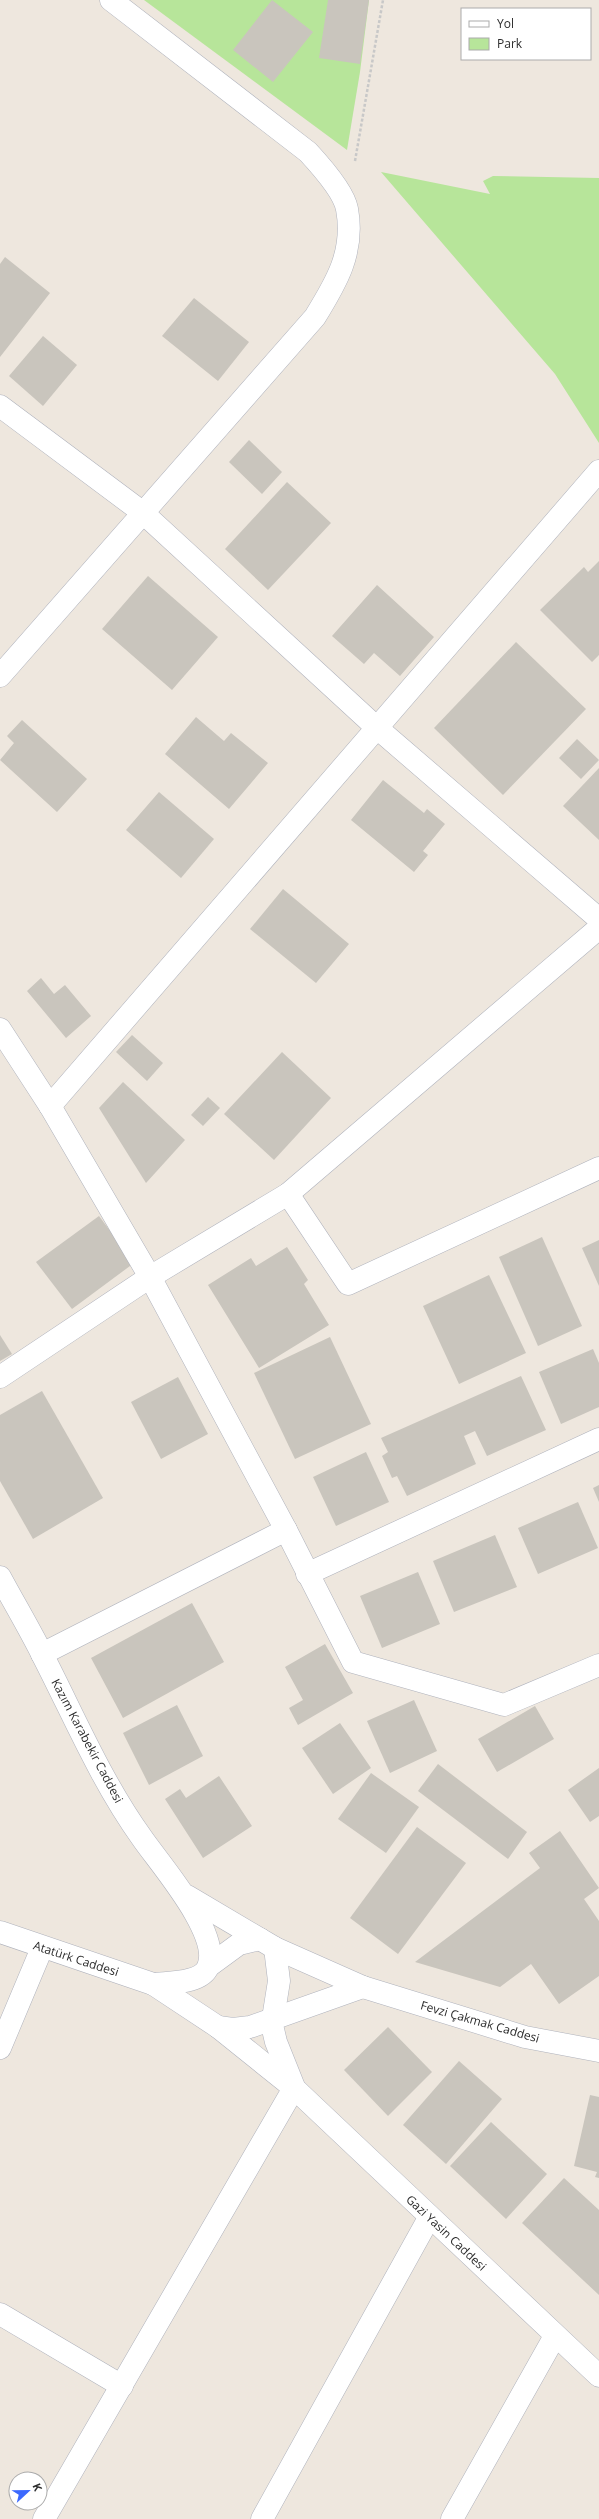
<svg xmlns="http://www.w3.org/2000/svg" width="599" height="2519" font-family="'Open Sans',sans-serif">
<style>
.green{fill:#b7e59a}
.building{fill:#c9c5bd}
.lines{fill:none;stroke-linecap:round;stroke-linejoin:round}
.street-casing{stroke:#afb2bc;stroke-width:23}
.secondary-casing{stroke:#afb2bc;stroke-width:23}
.path{stroke:#c8c8c8;stroke-width:2.5;stroke-dasharray:3 2;stroke-linecap:butt}
.street{stroke:#fff;stroke-width:22}
.secondary{stroke:#fff;stroke-width:22}
.labels{text-anchor:middle;stroke-width:3;stroke-linejoin:round;paint-order:stroke}
.street-label{font-size:12px;fill:#2c2c2c;stroke:#fff}
</style>
<rect width="100%" height="100%" fill="#eee7de"/>
<g class="green">
<polygon points="144,0 369,0 360,72 347,150"/>
<polygon points="381,172 490,194 483,181 493,176 599,178 599,443 555,374"/>
</g>
<g class="building">
<polygon points="272,0 313,32 273,82 233,50"/>
<polygon points="328,0 369,0 360,64 319,58"/>
<polygon points="5,257 50,293 0,357 0,264"/>
<polygon points="194,298 249,342 218,381 162,336"/>
<polygon points="43,336 77,365 43,406 9,376"/>
<polygon points="249,440 282,472 262,494 229,462"/>
<polygon points="287,482 331,523 268,590 225,549"/>
<polygon points="599,561 599,655 592,662 540,610 584,567 588,572"/>
<polygon points="148,576 218,637 172,690 102,629"/>
<polygon points="377,585 434,637 400,676 374,653 364,664 332,636"/>
<polygon points="516,642 586,709 503,795 434,728"/>
<polygon points="196,717 224,741 231,733 268,763 229,809 165,754"/>
<polygon points="22,720 87,779 57,812 0,760 14,743 7,736"/>
<polygon points="577,739 599,760 581,779 559,758"/>
<polygon points="599,768 599,840 563,806"/>
<polygon points="383,780 424,813 427,809 445,824 423,851 428,855 414,872 351,820"/>
<polygon points="159,792 214,839 181,878 126,830"/>
<polygon points="283,889 349,944 316,983 250,929"/>
<polygon points="41,978 54,994 65,985 91,1016 66,1038 27,991"/>
<polygon points="132,1035 163,1063 147,1081 116,1052"/>
<polygon points="282,1052 331,1098 274,1160 224,1114"/>
<polygon points="123,1082 185,1140 146,1183 99,1108"/>
<polygon points="208,1097 220,1108 203,1126 191,1115"/>
<polygon points="99,1216 134,1263 72,1309 36,1262"/>
<polygon points="542,1237 582,1326 538,1346 499,1257"/>
<polygon points="599,1240 599,1286 582,1248"/>
<polygon points="287,1247 308,1280 304,1284 329,1325 259,1368 208,1285 251,1258 256,1266"/>
<polygon points="489,1275 526,1353 459,1384 423,1306"/>
<polygon points="0,1335 12,1354 0,1361"/>
<polygon points="330,1337 371,1424 295,1459 254,1373"/>
<polygon points="593,1349 599,1363 599,1407 561,1424 539,1372"/>
<polygon points="521,1376 546,1430 487,1456 475,1431 464,1436 476,1464 407,1496 397,1476 392,1478 382,1456 388,1452 381,1438"/>
<polygon points="178,1377 208,1434 161,1459 131,1402"/>
<polygon points="42,1391 103,1498 33,1539 0,1481 0,1415"/>
<polygon points="366,1452 389,1502 336,1526 313,1477"/>
<polygon points="599,1485 599,1502 593,1488"/>
<polygon points="578,1502 598,1548 538,1574 518,1528"/>
<polygon points="495,1535 517,1587 454,1612 433,1561"/>
<polygon points="418,1572 440,1624 382,1648 360,1596"/>
<polygon points="192,1603 224,1662 123,1718 91,1658"/>
<polygon points="325,1644 353,1693 298,1725 289,1708 303,1700 285,1667"/>
<polygon points="414,1700 437,1751 390,1773 367,1721"/>
<polygon points="177,1705 203,1756 149,1785 123,1733"/>
<polygon points="535,1706 554,1739 497,1772 478,1739"/>
<polygon points="340,1723 371,1768 333,1794 302,1748"/>
<polygon points="438,1764 527,1832 508,1859 418,1791"/>
<polygon points="599,1768 599,1816 590,1822 568,1790"/>
<polygon points="371,1773 419,1807 386,1853 338,1819"/>
<polygon points="219,1776 252,1826 203,1858 165,1799 180,1789 186,1798"/>
<polygon points="417,1827 466,1863 398,1954 350,1918"/>
<polygon points="560,1831 599,1888 584,1899 599,1921 599,1976 559,2004 531,1964 500,1987 415,1962 540,1868 529,1853"/>
<polygon points="388,2027 432,2072 388,2116 344,2070"/>
<polygon points="459,2061 502,2099 446,2164 403,2125"/>
<polygon points="590,2095 599,2097 599,2178 595,2177 597,2172 574,2166"/>
<polygon points="491,2122 547,2174 506,2219 450,2166"/>
<polygon points="564,2178 599,2210 599,2295 522,2223"/>
</g>
<g class="lines">
<defs>
<g id="street">
<polyline points="0,406 142,512 376,727 599,919"/>
<path d="M0,676L315,317C336,283 355,252 347,209C344,192 320,165 308,152L111,0"/>
<polyline points="0,1029 50,1106 150,1277 286,1530 353,1662 504,1705 599,1665"/>
<polyline points="50,1106 599,471"/>
<polyline points="288,1194 348,1284 599,1168"/>
<polyline points="0,1377 150,1277 288,1194 599,928"/>
<polyline points="307,1574 599,1439"/>
<polyline points="42,1654 286,1530"/>
<polyline points="0,1932 153,1984"/>
<polyline points="0,2048 42,1948"/>
<polyline points="0,2314 122,2386"/>
<polyline points="44,2519 294,2088"/>
<polyline points="262,2519 429,2218"/>
<polyline points="452,2519 555,2336"/>
</g>
<g id="secondary">
<path d="M0,1577C14,1603 29,1628 42,1654C74,1716 101,1781 142,1838C159,1863 222,1934 208,1967C201,1984 169,1982 153,1984"/>
<polyline points="187,1896 275,1948 363,1987 525,2037 599,2051"/>
<polyline points="275,1948 279,1981 272,2025 276,2042 294,2087"/>
<polyline points="209,1966 239,1944 260,1939"/>
<polyline points="153,1984 218,2027 294,2088 599,2376"/>
<polyline points="218,2027 233,2029 250,2027 363,1987"/>
</g>
</defs>
<use href="#street" class="street-casing"/>
<use href="#secondary" class="secondary-casing"/>
<polyline class="path" points="355,161 383,0"/>
<use href="#street" class="street"/>
<use href="#secondary" class="secondary"/>
</g>
<g class="labels">
<g class="street-label">
<text transform="translate(87 1741) rotate(62)" y="4">Kazım Karabekir Caddesi</text>
<text transform="translate(76 1959) rotate(18)" y="4">Atatürk Caddesi</text>
<text transform="translate(480 2022) rotate(16)" y="4">Fevzi Çakmak Caddesi</text>
<text transform="translate(446 2233) rotate(43)" y="4">Gazi Yasin Caddesi</text>
</g>
</g>
<rect x="461" y="8" width="130" height="52" fill="#ffffff" stroke="#ababab"/>
<rect x="469" y="21" width="20" height="6" fill="#ffffff" stroke="#ababab"/>
<text x="497" y="28" font-size="12" fill="#2c2c2c">Yol</text>
<rect x="469" y="38" width="20" height="12" fill="#b7e59a" stroke="#ababab"/>
<text x="497" y="48" font-size="12" fill="#2c2c2c">Park</text>
<g transform="translate(28 2491) rotate(68)"><circle r="19" fill="#ffffff" stroke="#ababab"/>
<path d="M0-3L7 15L0 10L-7 15Z" fill="#3c69fe"/>
<text y="-6" font-size="11" font-weight="bold" text-anchor="middle" fill="#2c2c2c">K</text>
</g>
</svg>
